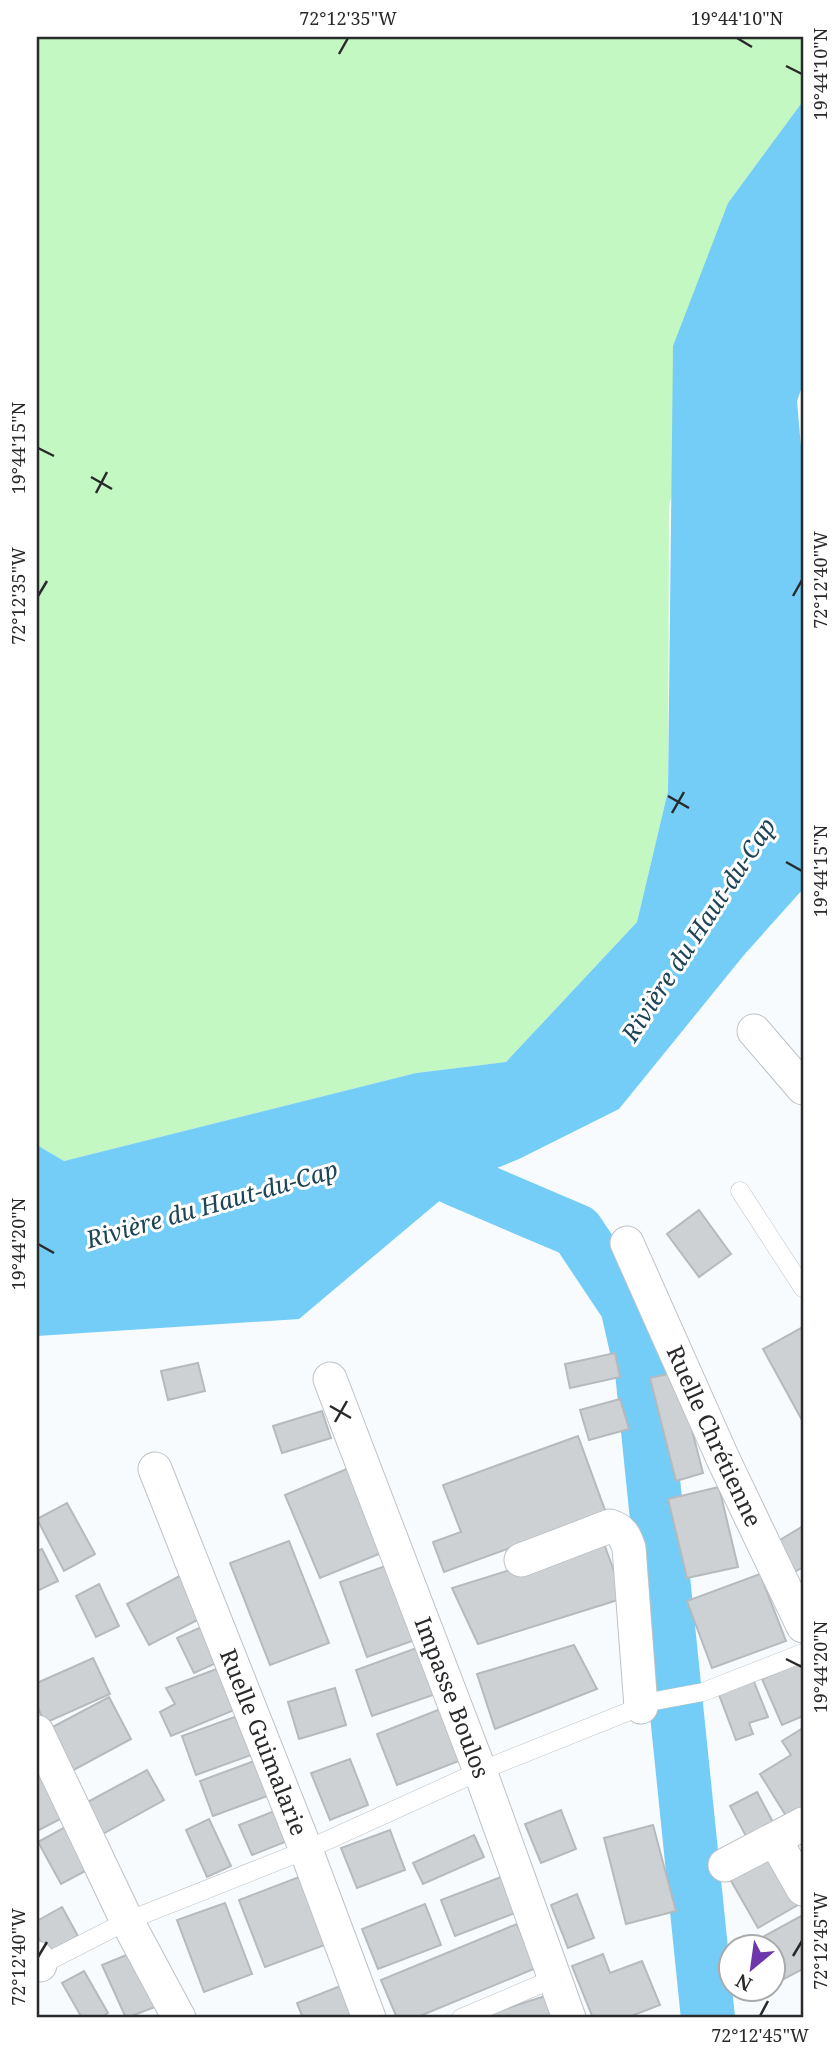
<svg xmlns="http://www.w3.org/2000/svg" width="840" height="2055" font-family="'Noto Serif',serif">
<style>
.green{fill:#c4f8c2}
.water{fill:#74cdf7}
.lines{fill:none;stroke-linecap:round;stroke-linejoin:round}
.river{stroke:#74cdf7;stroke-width:54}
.building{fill:#ced1d4;stroke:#b6babd;stroke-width:2}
.service-casing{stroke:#bec2c5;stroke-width:19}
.minor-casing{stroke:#bec2c5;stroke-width:35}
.service{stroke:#fff;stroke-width:18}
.minor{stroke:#fff;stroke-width:33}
.ticks{fill:none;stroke:#292a2b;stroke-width:2.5}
.labels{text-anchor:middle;stroke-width:6;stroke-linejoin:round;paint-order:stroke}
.street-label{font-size:23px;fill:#292a2b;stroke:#fff}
.water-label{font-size:24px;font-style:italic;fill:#1e4557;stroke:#fff}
.neatline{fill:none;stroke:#292a2b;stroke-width:2.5}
.ticks-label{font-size:18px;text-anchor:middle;fill:#292a2b}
</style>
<rect width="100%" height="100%" fill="#f7fbfe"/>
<polygon class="green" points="37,37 803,37 803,101 728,203 669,508 668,791 637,922 506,1062 416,1073 64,1161 37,1145"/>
<polygon class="water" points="803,101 803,384 797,401 803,470 803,889 744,955 619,1109 519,1159 462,1182 299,1319 37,1336 37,1145 64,1161 416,1073 506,1062 637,922 668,791 673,346 728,203"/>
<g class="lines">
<polyline class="river" points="402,1154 462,1182 577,1231 627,1306 642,1372 708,2018"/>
</g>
<g class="building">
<polygon points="699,1210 731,1254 699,1277 667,1234"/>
<polygon points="803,1327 803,1422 763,1349"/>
<polygon points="615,1353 620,1377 570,1388 565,1364"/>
<polygon points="198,1363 205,1391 168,1400 161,1371"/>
<polygon points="677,1372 703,1473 676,1481 650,1378"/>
<polygon points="620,1399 629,1429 589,1440 580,1410"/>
<polygon points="322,1411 331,1438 282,1453 273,1426"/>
<polygon points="578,1436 606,1513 444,1572 433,1542 461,1532 443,1485"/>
<polygon points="349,1468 384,1552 320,1578 285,1495"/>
<polygon points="719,1487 738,1567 687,1578 668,1499"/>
<polygon points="67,1503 95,1554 64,1571 37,1519"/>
<polygon points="803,1526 803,1567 793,1573 775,1543"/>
<polygon points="289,1541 329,1643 270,1665 230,1563"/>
<polygon points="603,1541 624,1598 478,1644 452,1588"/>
<polygon points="42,1549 58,1581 37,1591 37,1551"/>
<polygon points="391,1564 418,1639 367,1657 340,1582"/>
<polygon points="187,1572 209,1614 149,1645 127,1604"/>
<polygon points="760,1574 786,1641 712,1668 687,1601"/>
<polygon points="99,1584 119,1626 96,1637 76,1596"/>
<polygon points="208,1624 225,1659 194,1673 177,1638"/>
<polygon points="574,1645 597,1689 495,1729 477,1674"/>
<polygon points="422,1646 439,1693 372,1716 356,1670"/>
<polygon points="93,1658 110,1694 45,1723 37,1706 37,1683"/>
<polygon points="800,1662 803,1669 803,1716 782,1725 762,1679"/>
<polygon points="227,1665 244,1706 171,1736 160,1712 175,1704 166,1688"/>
<polygon points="753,1679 768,1717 749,1723 753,1734 736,1740 718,1692"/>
<polygon points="335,1688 346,1725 299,1739 288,1702"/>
<polygon points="109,1697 131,1739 70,1772 47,1730"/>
<polygon points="448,1706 469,1757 397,1785 377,1734"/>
<polygon points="251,1711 265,1750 196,1775 182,1736"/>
<polygon points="803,1728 803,1809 788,1819 760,1774 791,1755 782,1741"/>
<polygon points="265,1757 278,1792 213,1816 200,1781"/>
<polygon points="350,1759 368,1805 330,1820 311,1773"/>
<polygon points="37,1768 62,1818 37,1831"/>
<polygon points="147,1770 164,1800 101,1835 84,1804"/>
<polygon points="757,1792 774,1824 747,1838 730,1806"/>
<polygon points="282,1808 295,1838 252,1855 239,1825"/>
<polygon points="561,1810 576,1849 541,1863 525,1824"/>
<polygon points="209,1819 231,1866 207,1877 186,1830"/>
<polygon points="653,1825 676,1911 626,1924 604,1838"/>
<polygon points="67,1826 91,1868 61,1884 38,1842"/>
<polygon points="390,1830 405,1870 357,1888 341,1848"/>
<polygon points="474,1835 484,1857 423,1884 413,1863"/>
<polygon points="770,1856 798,1905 758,1928 730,1879"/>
<polygon points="307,1874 333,1942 265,1967 239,1900"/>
<polygon points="501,1877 515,1913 455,1936 441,1900"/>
<polygon points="577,1894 594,1938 568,1948 551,1905"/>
<polygon points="225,1903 252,1974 204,1992 177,1920"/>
<polygon points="425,1904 441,1945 378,1969 362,1929"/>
<polygon points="62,1907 78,1936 47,1953 37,1935 37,1921"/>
<polygon points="803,1915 803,1969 784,1979 774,1960 774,1946 766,1946 761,1938"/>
<polygon points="517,1924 536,1968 415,2018 397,2018 381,1980"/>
<polygon points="131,1953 155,2007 126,2018 102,1965"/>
<polygon points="603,1954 610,1973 642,1961 660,2005 626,2018 593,2018 572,1966"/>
<polygon points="84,1971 108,2013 100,2018 82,2018 62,1983"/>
<polygon points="348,1983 362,2018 303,2018 297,2003"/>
<polygon points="548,1995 555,2018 493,2018 492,2013"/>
</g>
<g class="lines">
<defs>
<g id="service">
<polyline points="740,1191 803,1288"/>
<polyline points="37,1967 127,1921 306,1850 480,1771 655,1701 703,1692 803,1653"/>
<polyline points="461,2018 553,1979"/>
</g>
<g id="minor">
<polyline points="754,1031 803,1088"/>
<path id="s1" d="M627,1243L724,1461L803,1626"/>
<path id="s2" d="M330,1379L480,1771L569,2018"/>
<path id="s3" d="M155,1469L306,1850L369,2018"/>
<path d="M521,1560L610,1526C622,1530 625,1536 629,1548L641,1707"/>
<polyline points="37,1732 127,1921 179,2018"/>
<polyline points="775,1840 803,1889"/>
<polyline points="725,1865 803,1824"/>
<polyline points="37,1958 40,1965"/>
</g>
</defs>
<use href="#service" class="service-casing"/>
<use href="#minor" class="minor-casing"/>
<use href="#service" class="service"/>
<use href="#minor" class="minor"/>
</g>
<path class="ticks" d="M737,38L752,47M339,54L348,38M786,66L802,74M38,448L54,456M91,477L112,489M96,493L107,472M38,596L47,581M793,596L802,580M668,796L689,808M672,813L684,792M786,862L802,871M38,1244L54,1253M330,1406L351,1418M335,1422L347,1401M786,1659L802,1667M793,1956L802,1941M38,1957L47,1942M760,2016L768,2001"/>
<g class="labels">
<g class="street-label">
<text dy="8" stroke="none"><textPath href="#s1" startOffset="212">Ruelle Chrétienne</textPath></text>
<text dy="8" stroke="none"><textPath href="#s2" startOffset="341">Impasse Boulos</textPath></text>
<text dy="8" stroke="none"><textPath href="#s3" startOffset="294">Ruelle Guimalarie</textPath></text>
</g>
<g class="water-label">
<text transform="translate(699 930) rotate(-57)" y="8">Rivière du Haut-du-Cap</text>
<text transform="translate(212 1205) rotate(-16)" y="8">Rivière du Haut-du-Cap</text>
</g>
</g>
<rect width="840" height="2055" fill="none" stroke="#ffffff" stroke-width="77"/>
<g transform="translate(752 1968) rotate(209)"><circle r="33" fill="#ffffff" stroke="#a9aaaa" stroke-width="2"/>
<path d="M0-5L12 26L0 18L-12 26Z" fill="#6d36ad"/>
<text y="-10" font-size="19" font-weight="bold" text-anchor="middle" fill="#292a2b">N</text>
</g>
<rect x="38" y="38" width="764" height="1978" class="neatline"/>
<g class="ticks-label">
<text x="348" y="25">72°12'35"W</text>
<text x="737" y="25">19°44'10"N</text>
<text transform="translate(821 74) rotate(-90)" y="6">19°44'10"N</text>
<text transform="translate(19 448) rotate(-90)" y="6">19°44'15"N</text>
<text transform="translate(821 580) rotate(-90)" y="6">72°12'40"W</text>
<text transform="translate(19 596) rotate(-90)" y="6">72°12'35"W</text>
<text transform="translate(821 871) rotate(-90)" y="6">19°44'15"N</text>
<text transform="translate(19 1244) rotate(-90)" y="6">19°44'20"N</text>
<text transform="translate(821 1667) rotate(-90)" y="6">19°44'20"N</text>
<text transform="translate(821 1941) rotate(-90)" y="6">72°12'45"W</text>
<text transform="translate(19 1957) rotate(-90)" y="6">72°12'40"W</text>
<text x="760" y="2042">72°12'45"W</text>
</g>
</svg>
